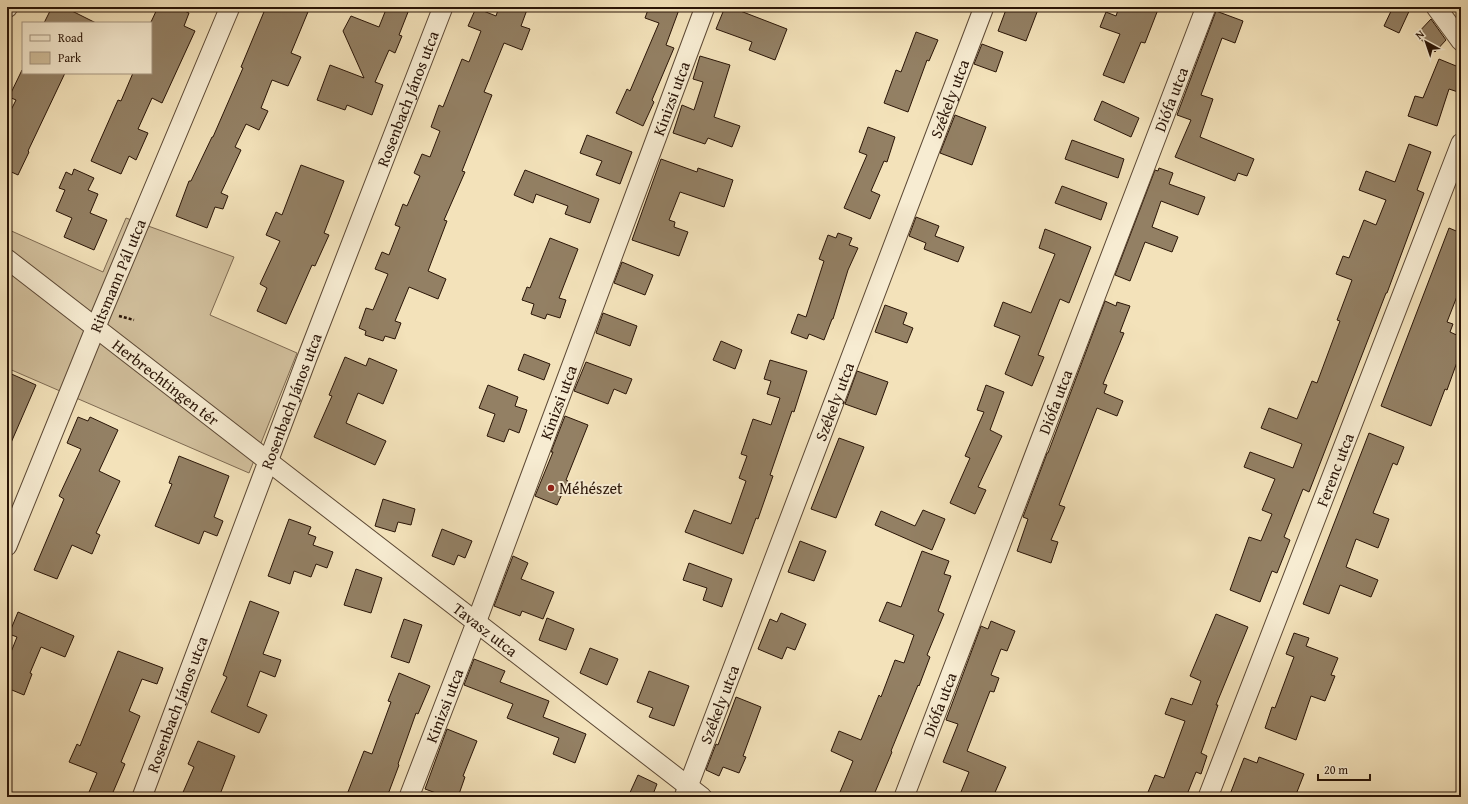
<svg xmlns="http://www.w3.org/2000/svg" width="1468" height="804" font-family="'Gentium Book Plus',serif">
<style>
.green{fill:#d1bf9c;stroke:#7e6a52}
.building{fill:#938064;stroke:#2a1507}
.lines{fill:none;stroke-linecap:round;stroke-linejoin:round}
.minor-casing{stroke:#5c4834;stroke-width:21}
.path{stroke:#2a1507;stroke-width:2.5;stroke-dasharray:3 2;stroke-linecap:butt}
.minor{stroke:#f7ecd2;stroke-width:19}
.poi-dot{fill:#8f2418;stroke:#f7ecd2;stroke-width:1.5}
.labels{text-anchor:middle;stroke-width:4;stroke-linejoin:round;paint-order:stroke}
.street-label{font-size:16px;fill:#2a1507;stroke:#f7ecd2}
.poi-label{font-size:16px;fill:#2a1507;stroke:#f7ecd2;text-anchor:start}
</style>
<rect width="100%" height="100%" fill="#f3e2ba"/>
<filter id="stains"><feTurbulence type="fractalNoise" baseFrequency=".005" numOctaves="4"/><feColorMatrix values="0 0 0 0 .2 0 0 0 0 .09 0 0 0 0 .02 0 0 0 .5 -.17"/></filter>
<radialGradient id="worn" r=".72"><stop offset=".6" stop-color="#630" stop-opacity="0"/><stop offset="1" stop-color="#630" stop-opacity=".3"/></radialGradient>
<polygon class="green" points="126,218 234,257 210,315 297,353 249,473 7,368 7,229 103,272"/>
<g class="building">
<polygon points="52,7 64,7 96,23 44,23"/>
<polygon points="158,7 176,7 189,13 184,26 195,31 162,103 152,98 138,129 148,133 136,160 129,156 121,174 91,161 118,100 121,101 133,73 151,73 151,22"/>
<polygon points="266,7 310,7 291,53 301,57 288,86 272,80 261,108 268,111 259,130 246,124 235,147 241,150 221,193 228,196 223,209 215,207 207,228 176,216 189,181 191,181 212,137 213,137 243,68 241,67"/>
<polygon points="387,7 410,7 399,35 402,36 395,53 389,50 375,82 383,85 372,115 347,105 345,110 317,100 330,65 364,78 343,31 351,16 379,27"/>
<polygon points="499,7 528,7 521,26 530,29 522,50 504,43 484,92 492,95 462,171 465,172 444,220 447,221 428,271 446,279 438,299 409,287 395,321 401,323 395,339 385,336 383,341 365,335 366,331 359,328 366,308 373,310 388,274 375,269 382,252 389,255 400,227 395,225 403,204 407,206 420,176 414,173 422,154 430,157 440,131 431,127 439,105 443,107 462,59 469,62 481,31 468,26 476,8 496,16"/>
<polygon points="649,7 680,7 666,45 674,48 652,100 654,102 643,126 616,113 627,89 630,91 659,23 645,18"/>
<polygon points="725,7 730,7 787,29 775,60 749,50 752,42 716,29"/>
<polygon points="1007,7 1039,7 1026,41 998,31"/>
<polygon points="1119,7 1159,7 1145,43 1141,42 1124,83 1103,75 1120,34 1100,27 1106,12 1116,16"/>
<polygon points="1393,7 1411,7 1399,33 1384,26"/>
<polygon points="1216,11 1243,21 1235,43 1222,38 1201,95 1213,99 1200,137 1254,159 1247,176 1238,173 1235,181 1175,157 1191,120 1177,115"/>
<polygon points="1431,19 1446,40 1435,52 1416,35"/>
<polygon points="916,32 938,40 929,61 927,60 908,112 884,103 896,70 901,72"/>
<polygon points="982,44 1003,52 996,72 974,64"/>
<polygon points="700,56 730,65 714,117 740,126 732,147 708,138 705,144 673,133 682,105 694,110 703,82 693,79"/>
<polygon points="1439,59 1461,68 1461,93 1449,89 1437,126 1408,116 1415,96 1423,98"/>
<polygon points="22,70 23,73 65,73 28,151 29,152 18,175 7,170 7,118 16,100 9,97"/>
<polygon points="1102,101 1139,118 1131,137 1094,120"/>
<polygon points="955,115 986,127 972,165 940,153"/>
<polygon points="868,127 895,137 887,162 884,161 871,191 880,195 870,219 844,208 867,155 859,152"/>
<polygon points="587,135 632,152 620,184 596,175 602,161 580,153"/>
<polygon points="1072,140 1124,159 1118,178 1065,159"/>
<polygon points="1409,144 1431,152 1417,190 1424,193 1387,293 1386,293 1309,492 1303,489 1284,537 1290,540 1277,573 1272,571 1260,602 1230,590 1249,537 1261,541 1272,514 1262,510 1275,479 1244,467 1250,452 1293,468 1302,444 1261,428 1269,408 1297,419 1312,381 1317,383 1340,321 1337,320 1352,280 1336,274 1343,256 1349,258 1364,220 1376,225 1386,200 1359,190 1366,171 1395,182"/>
<polygon points="661,159 697,172 698,168 733,180 724,207 680,192 669,220 675,222 674,227 688,232 679,256 632,240"/>
<polygon points="301,165 344,181 324,233 329,235 315,266 312,265 286,324 257,311 267,288 260,284 280,241 266,235 276,212 282,215"/>
<polygon points="1159,168 1173,173 1169,184 1205,197 1198,215 1161,201 1152,227 1178,237 1172,252 1145,242 1130,281 1115,275 1155,170 1158,171"/>
<polygon points="74,169 94,178 88,190 98,194 90,213 107,220 94,250 64,237 72,218 56,211 65,190 59,188 66,172 72,175"/>
<polygon points="525,170 599,199 590,223 565,214 568,206 536,194 533,203 514,195"/>
<polygon points="1062,186 1107,203 1101,220 1055,203"/>
<polygon points="916,217 939,226 935,236 964,247 958,262 924,249 926,243 909,236"/>
<polygon points="1449,228 1461,233 1461,286 1447,322 1453,324 1450,332 1461,337 1461,351 1447,390 1445,389 1431,426 1381,406"/>
<polygon points="1045,229 1091,247 1069,303 1060,299 1038,355 1044,357 1032,386 1005,374 1020,336 994,326 1003,302 1031,313 1055,254 1039,248"/>
<polygon points="838,233 852,238 849,245 858,248 848,270 833,319 832,319 824,340 809,334 807,339 791,333 798,314 806,317 824,261 819,259 828,235 836,238"/>
<polygon points="550,238 578,249 559,298 566,300 560,318 547,314 545,319 531,314 534,304 522,300 527,287 530,288"/>
<polygon points="622,262 653,275 645,295 614,283"/>
<polygon points="1105,301 1116,306 1117,302 1130,306 1120,332 1124,333 1103,384 1107,385 1104,393 1123,401 1117,416 1097,408 1059,505 1065,507 1051,540 1058,542 1051,563 1017,551 1028,519 1023,517 1046,456 1047,453 1048,453"/>
<polygon points="885,305 907,313 903,324 913,328 907,343 875,332"/>
<polygon points="603,313 637,326 630,346 596,333"/>
<polygon points="721,341 742,350 735,369 713,360"/>
<polygon points="524,354 550,364 544,380 518,370"/>
<polygon points="345,357 366,366 369,358 397,370 383,404 358,393 346,423 386,441 375,465 314,437 332,396 329,395"/>
<polygon points="770,360 807,371 794,412 792,411 770,475 773,476 758,519 756,518 743,554 685,532 694,510 731,524 746,481 739,478 747,456 741,454 753,419 771,425 780,398 767,394 771,381 764,379"/>
<polygon points="586,362 632,379 626,394 614,389 608,404 574,391"/>
<polygon points="857,371 888,382 876,415 845,404"/>
<polygon points="7,372 36,385 7,452"/>
<polygon points="488,385 518,397 515,406 527,410 519,433 509,429 504,442 487,436 495,414 479,408"/>
<polygon points="986,385 1004,392 990,430 1002,436 978,487 986,490 975,514 950,503 970,458 965,456 984,412 977,410"/>
<polygon points="565,416 588,425 566,480 568,481 557,505 535,496 553,452 551,452"/>
<polygon points="78,417 88,421 90,417 118,430 99,471 120,481 96,533 100,535 92,554 72,545 57,579 34,570 64,499 59,496 81,449 67,443"/>
<polygon points="1369,433 1404,447 1397,465 1393,463 1373,513 1389,519 1378,548 1356,539 1346,567 1378,580 1371,597 1340,585 1329,614 1303,604"/>
<polygon points="839,438 864,447 836,518 811,509"/>
<polygon points="179,456 229,476 214,517 223,521 217,536 204,531 199,544 155,526 172,484 169,483"/>
<polygon points="383,499 415,509 411,525 398,522 395,532 375,526"/>
<polygon points="923,510 945,519 932,550 875,525 881,511 915,526"/>
<polygon points="289,519 311,527 308,534 316,537 313,545 333,552 327,568 316,564 311,577 294,571 290,584 268,576"/>
<polygon points="442,529 472,541 465,558 458,555 454,565 432,556"/>
<polygon points="800,541 826,551 814,581 788,572"/>
<polygon points="922,551 949,561 944,574 951,576 938,611 944,614 927,655 930,657 919,686 918,685 891,751 892,752 873,797 838,797 853,761 831,751 839,731 861,740 879,695 881,697 895,660 904,663 914,635 879,621 887,602 901,607"/>
<polygon points="513,556 528,563 521,579 554,592 543,619 522,611 520,616 494,606"/>
<polygon points="689,563 732,579 722,607 703,600 707,588 683,580"/>
<polygon points="356,569 382,578 371,613 344,605"/>
<polygon points="250,601 279,612 263,654 281,660 275,677 260,671 247,706 267,715 259,733 211,712 227,677 223,675"/>
<polygon points="18,612 74,636 65,657 41,647 30,673 32,674 24,695 7,688 7,662 17,637 9,634"/>
<polygon points="781,613 806,624 795,650 787,647 782,659 758,649 770,619 777,622"/>
<polygon points="1216,614 1248,627 1216,705 1218,705 1201,753 1207,756 1201,774 1196,772 1186,797 1146,797 1155,775 1164,778 1185,721 1165,714 1171,698 1192,705 1201,681 1190,676"/>
<polygon points="547,618 574,629 566,650 539,640"/>
<polygon points="404,619 422,625 409,663 391,657"/>
<polygon points="991,621 1015,631 1007,651 1001,649 991,675 999,678 994,692 990,691 967,751 1006,767 993,797 959,797 969,772 943,762 958,724 946,720 981,626 988,629"/>
<polygon points="1294,633 1309,638 1306,646 1338,658 1331,675 1335,676 1325,701 1311,696 1296,740 1265,728 1272,707 1275,708 1294,657 1286,654"/>
<polygon points="590,648 618,659 607,685 580,673"/>
<polygon points="118,651 163,668 157,684 142,679 129,711 140,716 121,762 125,764 111,797 87,797 97,773 69,762 77,744 80,746"/>
<polygon points="474,659 505,671 500,682 549,701 543,717 586,734 575,763 553,754 559,738 507,718 513,704 464,685"/>
<polygon points="649,671 689,686 674,726 649,717 653,708 637,702"/>
<polygon points="399,673 430,686 418,714 416,713 398,764 399,765 387,797 346,797 364,751 372,754 391,702 388,701"/>
<polygon points="736,697 761,707 743,756 746,757 739,773 723,767 719,776 706,770 716,744 718,745"/>
<polygon points="447,729 477,741 463,776 465,777 458,797 447,797 425,789"/>
<polygon points="198,741 235,756 219,797 181,797 194,767 188,764"/>
<polygon points="1259,757 1304,774 1295,797 1229,797 1244,758 1257,763"/>
<polygon points="638,775 657,784 652,797 628,797"/>
</g>
<g class="lines">
<defs>
<g id="minor">
<polyline points="1436,7 1461,41"/>
<polyline points="7,8 8,7"/>
<path id="s1" d="M7,259L702,797"/>
<path id="s2" d="M7,546L102,312L230,7"/>
<path id="s3" d="M142,797L307,358L443,7"/>
<path id="s4" d="M409,797L476,623L705,7"/>
<path id="s5" d="M684,797L984,7"/>
<path id="s6" d="M904,797L1206,7"/>
<path id="s7" d="M1208,797L1461,143"/>
</g>
</defs>
<use href="#minor" class="minor-casing"/>
<polyline class="path" points="119,316 134,320"/>
<use href="#minor" class="minor"/>
</g>
<circle class="poi-dot" cx="551" cy="488" r="4"/>
<g class="labels">
<g class="street-label">
<text dy="6" stroke="none"><textPath href="#s3" startOffset="747">Rosenbach János utca</textPath></text>
<text dy="6" stroke="none"><textPath href="#s4" startOffset="746">Kinizsi utca</textPath></text>
<text dy="6" stroke="none"><textPath href="#s5" startOffset="747">Székely utca</textPath></text>
<text dy="6" stroke="none"><textPath href="#s6" startOffset="747">Diófa utca</textPath></text>
<text dy="6" stroke="none"><textPath href="#s2" startOffset="292">Ritsmann Pál utca</textPath></text>
<text dy="6" stroke="none"><textPath href="#s1" startOffset="201">Herbrechtingen tér</textPath></text>
<text dy="6" stroke="none"><textPath href="#s3" startOffset="423">Rosenbach János utca</textPath></text>
<text dy="6" stroke="none"><textPath href="#s4" startOffset="422">Kinizsi utca</textPath></text>
<text dy="6" stroke="none"><textPath href="#s5" startOffset="423">Székely utca</textPath></text>
<text dy="6" stroke="none"><textPath href="#s6" startOffset="423">Diófa utca</textPath></text>
<text dy="6" stroke="none"><textPath href="#s7" startOffset="351">Ferenc utca</textPath></text>
<text dy="6" stroke="none"><textPath href="#s1" startOffset="605">Tavasz utca</textPath></text>
<text dy="6" stroke="none"><textPath href="#s3" startOffset="99">Rosenbach János utca</textPath></text>
<text dy="6" stroke="none"><textPath href="#s5" startOffset="99">Székely utca</textPath></text>
<text dy="6" stroke="none"><textPath href="#s6" startOffset="99">Diófa utca</textPath></text>
<text dy="6" stroke="none"><textPath href="#s4" startOffset="98">Kinizsi utca</textPath></text>
</g>
<g class="poi-label">
<text x="559" y="494">Méhészet</text>
</g>
</g>
<rect width="1468" height="804" fill="none" stroke="#f3e2ba" stroke-width="24"/>
<rect x="8" y="8" width="1452" height="788" fill="none" stroke="#2a1507" stroke-width="2"/>
<rect x="12" y="12" width="1444" height="780" fill="none" stroke="#2a1507"/>
<rect x="22" y="22" width="130" height="52" fill="#f7ecd2" stroke="#a59681"/>
<rect x="30" y="35" width="20" height="6" fill="#f7ecd2" stroke="#a59681"/>
<text x="58" y="42" font-size="12" fill="#2a1507">Road</text>
<rect x="30" y="52" width="20" height="12" fill="#d1bf9c" stroke="#a59681"/>
<text x="58" y="62" font-size="12" fill="#2a1507">Park</text>
<g transform="translate(1426 42) rotate(320)" stroke="#f7ecd2" stroke-width="3" paint-order="stroke">
<path d="M0-3L7 15L0 10L-7 15Z" fill="#2a1507"/>
<text y="-6" font-size="11" font-weight="bold" text-anchor="middle" fill="#2a1507">N</text>
</g>
<path d="M1318 774v6h52v-6" fill="none" stroke="#2a1507" stroke-width="2"/>
<text x="1324" y="774" font-size="12" fill="#2a1507" stroke="#f7ecd2" stroke-width="3" paint-order="stroke">20 m</text>
<rect width="100%" height="100%" filter="url(#stains)"/>
<rect width="100%" height="100%" fill="url(#worn)"/>
</svg>
